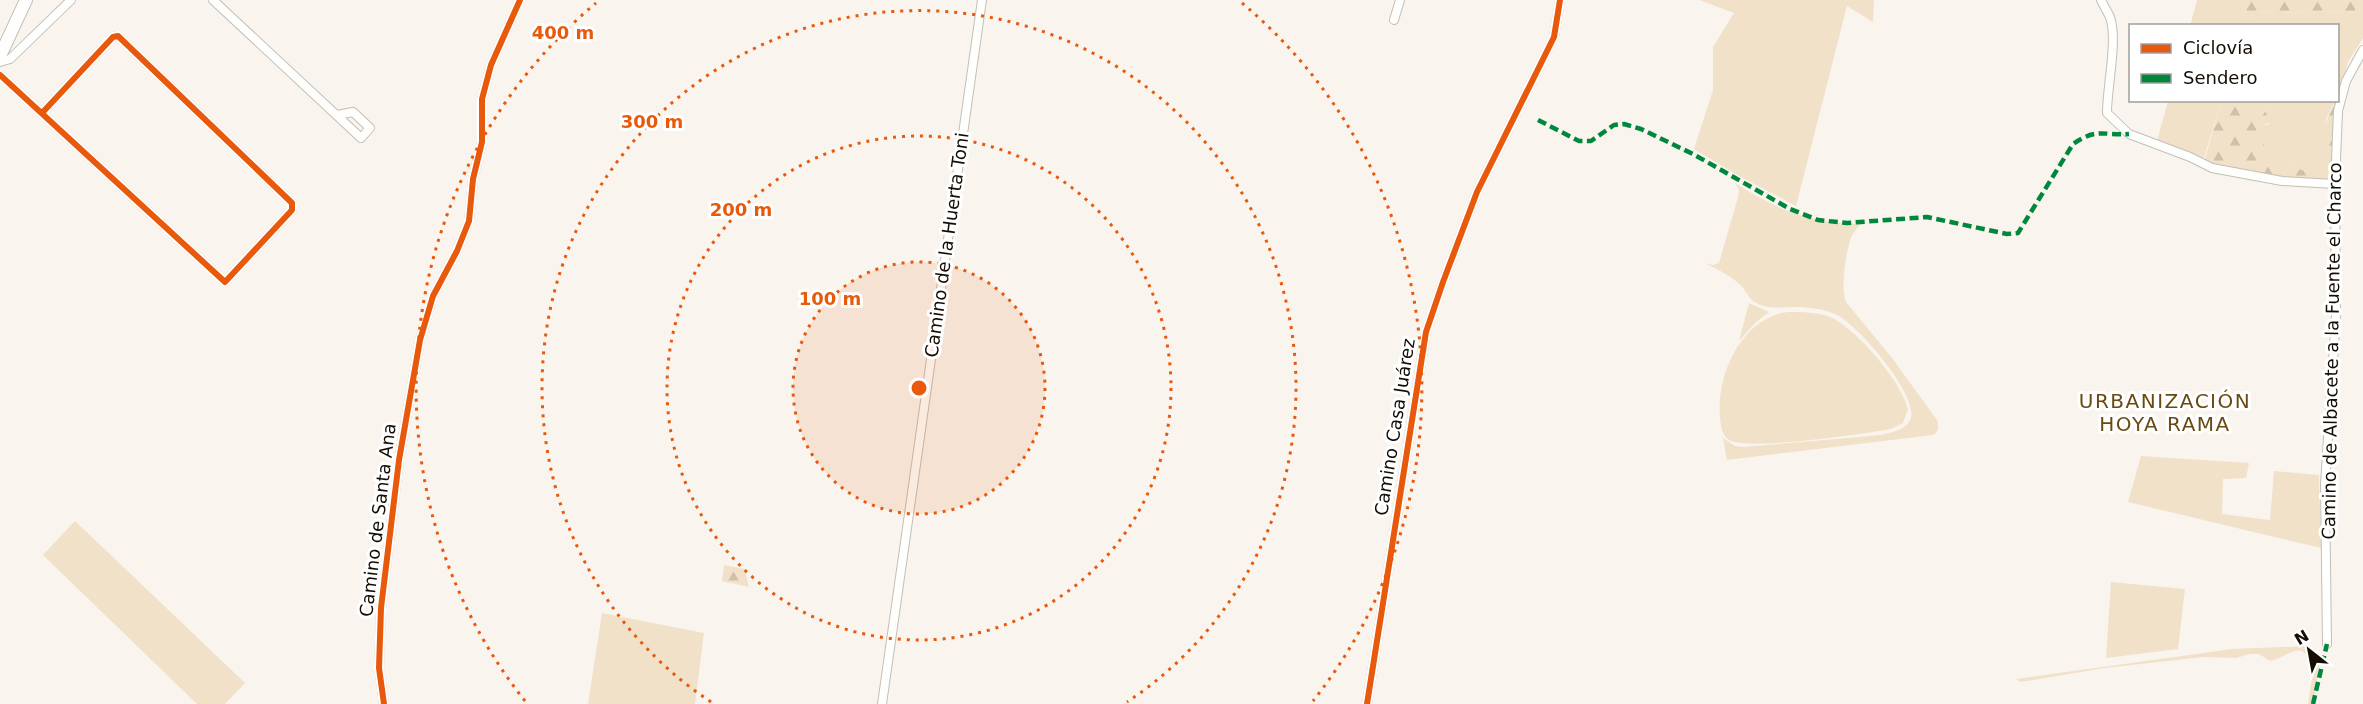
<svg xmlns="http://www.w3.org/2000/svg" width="2363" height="704" font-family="'DejaVu Sans',sans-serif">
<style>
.green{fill:#f1e1c9}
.forest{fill:url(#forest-firs)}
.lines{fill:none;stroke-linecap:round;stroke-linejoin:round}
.minor-casing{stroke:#c4beb5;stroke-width:10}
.highway-casing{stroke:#c4beb5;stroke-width:14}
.minor{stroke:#fefefc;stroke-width:8}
.highway{stroke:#fefefc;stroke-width:12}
.quiet{stroke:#00873e;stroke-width:4.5;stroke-dasharray:9 4.5;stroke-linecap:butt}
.cycleway-casing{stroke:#fff;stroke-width:10}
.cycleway{stroke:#e8590c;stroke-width:6}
.ring{fill:none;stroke:#e8590c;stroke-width:3;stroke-dasharray:3 6}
.labels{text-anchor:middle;stroke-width:6;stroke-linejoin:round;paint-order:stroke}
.street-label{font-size:18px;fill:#140d03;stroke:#fff}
.neighbourhood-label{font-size:20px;letter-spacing:1.5px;fill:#684a12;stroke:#fff}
.centre{fill:#e8590c;stroke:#fff;stroke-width:3}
.ring-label{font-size:18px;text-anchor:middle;font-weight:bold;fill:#e8590c;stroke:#fff;stroke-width:6;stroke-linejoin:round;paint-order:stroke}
</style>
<defs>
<pattern id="forest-firs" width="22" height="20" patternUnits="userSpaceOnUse" patternTransform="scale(1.5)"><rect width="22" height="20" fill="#f1e1c9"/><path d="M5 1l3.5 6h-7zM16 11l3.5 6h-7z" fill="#cec0ab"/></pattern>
</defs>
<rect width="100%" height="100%" fill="#f9f5ee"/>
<g class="green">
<polygon points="1699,0 1874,0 1873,22 1847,6 1796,206 1737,175 1694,149 1713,90 1713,47 1734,13"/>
<polygon points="2197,0 2363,0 2363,38 2348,62 2338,98 2338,26 2261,25 2252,15 2254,11 2307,13 2326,11 2344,13 2358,12 2362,8 2248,1 2242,25 2190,26"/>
<polygon points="2168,101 2221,101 2204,158 2157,141"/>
<polygon points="2274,101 2337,101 2337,106 2333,105 2326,119 2325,167 2331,168 2328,178 2322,181 2298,169 2293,161 2282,161 2261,155 2261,127 2269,124 2264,109"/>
<path d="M1735,183C1778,210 1810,224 1861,224C1858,228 1854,231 1852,235C1846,251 1840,287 1846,302L1892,358L1937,420C1939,427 1939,431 1933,435L1727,460L1723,438L1735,446L1744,447L1881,435C1892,432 1908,430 1911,417C1917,394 1857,323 1835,314C1823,309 1808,307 1795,307C1782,307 1766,310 1755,302C1749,299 1747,293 1743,288C1734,277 1718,270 1705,263L1713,265L1719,263L1738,197L1739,190Z"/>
<polygon points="1749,303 1769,312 1755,323 1739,341"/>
<path d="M1788,312C1802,312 1817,312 1830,317C1856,328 1902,382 1908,409L1903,423L1891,429C1863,434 1754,450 1731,441C1722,437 1721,427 1720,418C1716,375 1741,318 1788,312Z"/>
<polygon points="2141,456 2249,463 2246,478 2223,479 2222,514 2270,520 2274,471 2319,475 2321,548 2128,502"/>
<polygon points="75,521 245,683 225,704 197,704 43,555"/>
<polygon points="2111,582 2185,589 2178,649 2106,658"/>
<polygon points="602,613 704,633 695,704 588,704"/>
<path d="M2309,646L2321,655L2313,704H2308L2313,672L2310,669C2306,636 2290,656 2270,661L2259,654H2250L2236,658L2203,657L2105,668L2021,682L2016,679L2232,649Z"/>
</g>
<g class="forest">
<polygon points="2248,1 2362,2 2362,8 2358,12 2344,13 2326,11 2307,13 2255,11 2252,15 2261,25 2242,25"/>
<polygon points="2221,101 2233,101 2240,103 2246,101 2274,101 2264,109 2270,122 2261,127 2264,145 2262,155 2282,161 2293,161 2298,169 2317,174 2319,177 2316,181 2307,181 2204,162"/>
<path d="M2334,105L2337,106L2334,153L2331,168L2325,167C2318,149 2324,121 2334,105Z"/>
<polygon points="724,565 745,569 749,587 722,581"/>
</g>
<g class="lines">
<defs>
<g id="minor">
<polyline points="213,0 361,138 370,128 353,112 337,115"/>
<path d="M2101,0C2104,6 2107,11 2110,17C2118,40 2107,86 2107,113L2129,134L2190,157L2212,168L2282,181L2335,184"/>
<polyline points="1394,20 1400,0"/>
<polyline points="0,62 10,59 71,0"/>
<polyline points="0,75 225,282 292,210 292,203 118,36 113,37 42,113"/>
<polyline points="2327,644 2325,484 2336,315 2335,184 2338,111 2346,81 2363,50"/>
<polyline points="384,704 379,668 381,608 399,460 420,340 433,296 457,251 469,221 473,179 482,142 482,99 491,65 520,0"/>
<polyline points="882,704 982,0"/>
<polyline points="1367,704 1426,332 1443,282 1477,192 1554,37 1560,0"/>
</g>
<polyline id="highway" points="0,56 26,0"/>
</defs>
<use href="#minor" class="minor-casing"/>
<use href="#highway" class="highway-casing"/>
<use href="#minor" class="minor"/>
<use href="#highway" class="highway"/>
<g class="quiet">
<path d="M1538,120L1579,141H1591L1614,125L1624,124L1641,129L1693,154L1790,209L1818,220L1847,223L1927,217L2007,234L2018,233L2073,144C2098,127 2103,136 2129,134"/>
<polyline points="2313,704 2327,644"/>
</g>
<defs>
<g id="cycleway">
<polyline points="0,75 225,282 292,210 292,203 118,36 113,37 42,113"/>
<polyline points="384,704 379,668 381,608 399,460 420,340 433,296 457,251 469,221 473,179 482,142 482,99 491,65 520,0"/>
<polyline points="1367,704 1426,332 1443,282 1477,192 1554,37 1560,0"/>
</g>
</defs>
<use href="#cycleway" class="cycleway-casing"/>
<use href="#cycleway" class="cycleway"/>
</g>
<circle cx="919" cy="388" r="126" fill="#e8590c" fill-opacity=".12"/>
<g class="ring">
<circle cx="919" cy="388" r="126"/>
<circle cx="919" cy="388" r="252"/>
<path d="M711 702A377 377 0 1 1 1127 702"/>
<path d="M525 701A503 503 0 0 1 596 3M1242 3A503 503 0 0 1 1313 701"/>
</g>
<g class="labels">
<g class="street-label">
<text transform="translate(947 245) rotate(-82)" y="6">Camino de la Huerta Toni</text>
<text transform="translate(2332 351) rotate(-89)" y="6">Camino de Albacete a la Fuente el Charco</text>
<text transform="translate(1395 427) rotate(-81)" y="6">Camino Casa Juárez</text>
<text transform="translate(378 520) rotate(-83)" y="6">Camino de Santa Ana</text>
</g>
<g class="neighbourhood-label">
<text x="2165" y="408">URBANIZACIÓN<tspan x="2165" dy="23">HOYA RAMA</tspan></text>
</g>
</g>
<circle cx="919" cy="388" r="9" class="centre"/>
<g class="ring-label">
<text x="563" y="39">400 m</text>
<text x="652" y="128">300 m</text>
<text x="741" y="216">200 m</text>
<text x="830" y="305">100 m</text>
</g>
<rect x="2129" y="24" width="210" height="78" fill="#ffffff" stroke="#a19e9a" stroke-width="1.5"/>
<rect x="2141" y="44" width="30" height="9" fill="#e8590c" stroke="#a19e9a" stroke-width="1.5"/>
<text x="2183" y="54" font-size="18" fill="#140d03">Ciclovía</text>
<rect x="2141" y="74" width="30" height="9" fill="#00873e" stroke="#a19e9a" stroke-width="1.5"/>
<text x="2183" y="84" font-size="18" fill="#140d03">Sendero</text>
<g transform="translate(2309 650) rotate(329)" stroke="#ffffff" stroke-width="4.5" paint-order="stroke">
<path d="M0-4.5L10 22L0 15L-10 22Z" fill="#140d03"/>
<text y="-9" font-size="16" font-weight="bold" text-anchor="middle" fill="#140d03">N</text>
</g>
</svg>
